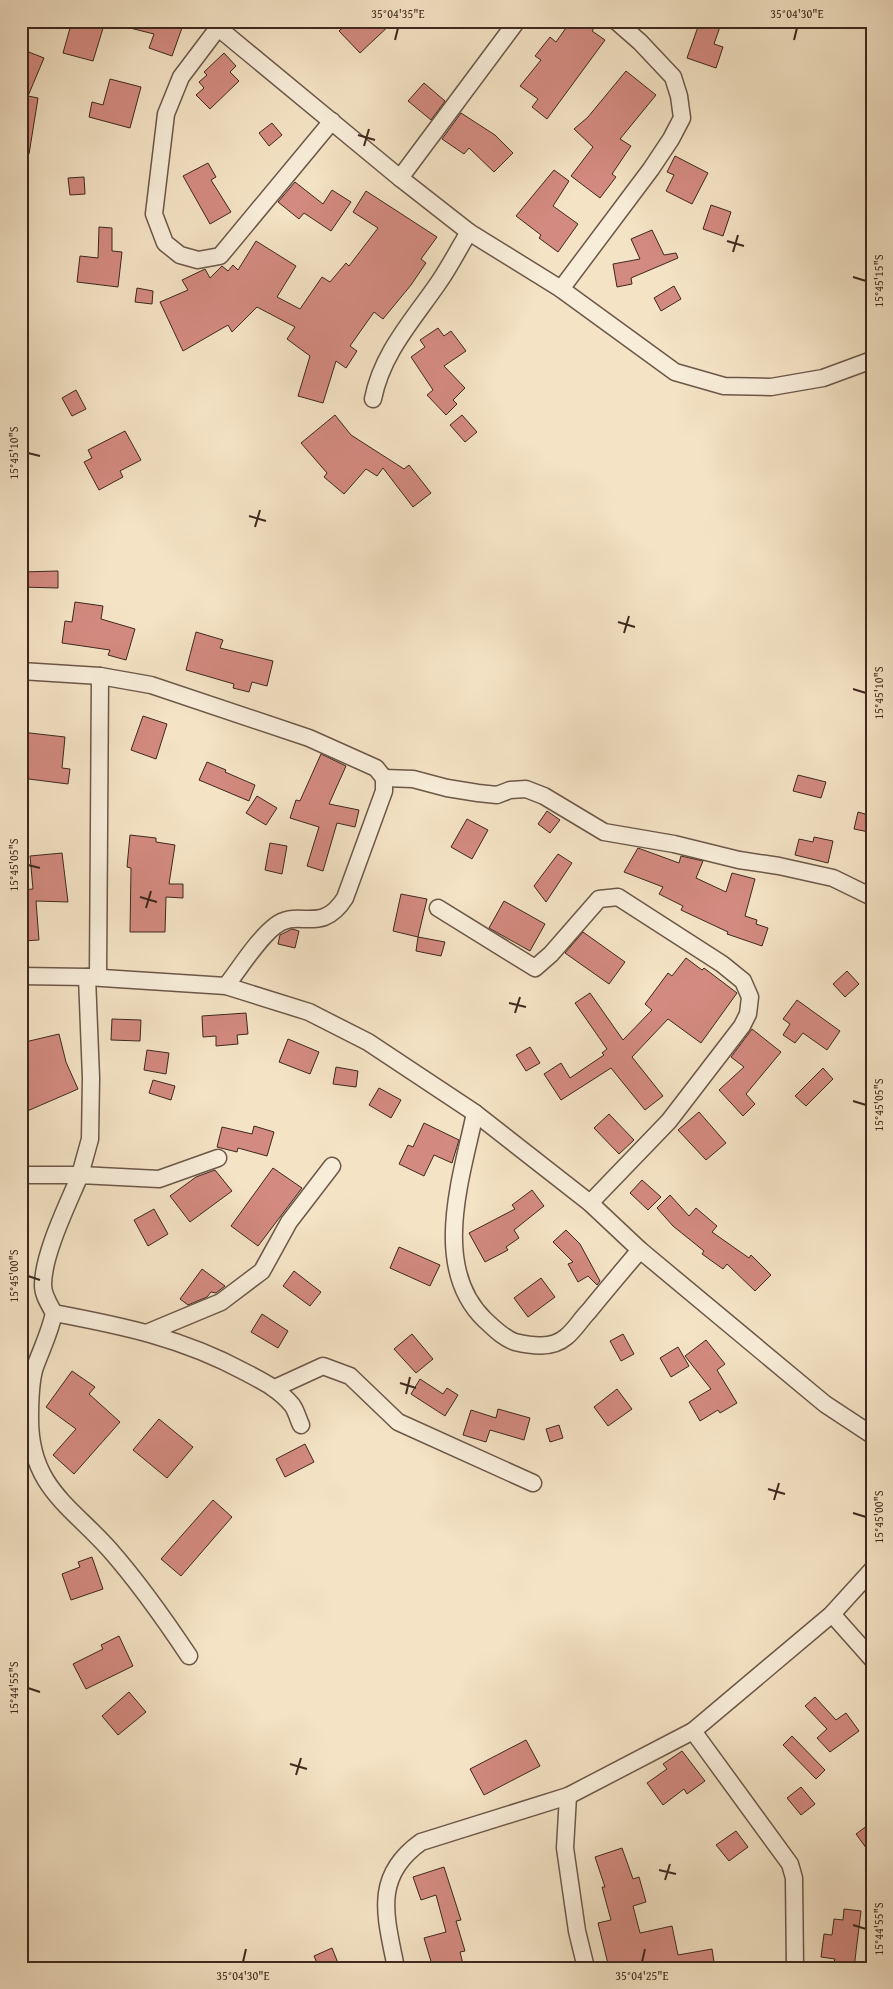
<svg xmlns="http://www.w3.org/2000/svg" width="893" height="1989" font-family="'Gentium Book Plus',serif">
<style>
.building{fill:#d38a80;stroke:#3e281e}
.lines{fill:none;stroke-linecap:round;stroke-linejoin:round}
.street-casing{stroke:#6c5748;stroke-width:19}
.street{stroke:#f8edd9;stroke-width:16}
.ticks{fill:none;stroke:#3e281e;stroke-width:2}
.neatline{fill:none;stroke:#3e281e;stroke-width:2}
.ticks-label{font-size:12px;text-anchor:middle;fill:#3e281e}
</style>
<rect width="100%" height="100%" fill="#f4e3c5"/>
<filter id="stains"><feTurbulence type="fractalNoise" baseFrequency=".004" numOctaves="4"/><feColorMatrix values="0 0 0 0 .2 0 0 0 0 .09 0 0 0 0 .02 0 0 0 .5 -.17"/></filter>
<radialGradient id="worn" r=".72"><stop offset=".6" stop-color="#630" stop-opacity="0"/><stop offset="1" stop-color="#630" stop-opacity=".3"/></radialGradient>
<g class="building">
<polygon points="72,21 91,21 104,25 93,61 63,53"/>
<polygon points="122,21 171,21 183,25 172,56 149,48 154,34 122,26"/>
<polygon points="350,21 394,21 360,53 339,31"/>
<polygon points="571,21 599,21 592,31 605,40 547,119 532,107 538,99 520,86 541,60 535,56 550,37 556,42"/>
<polygon points="700,21 722,21 714,44 723,47 716,68 687,58"/>
<polygon points="21,49 44,58 28,96 38,98 29,154 21,154"/>
<polygon points="224,53 236,66 230,72 239,81 210,109 196,95 204,88 199,82 207,75 204,72"/>
<polygon points="626,71 656,95 620,139 631,146 612,174 616,177 600,198 571,176 593,147 574,129 588,117"/>
<polygon points="110,79 141,87 130,128 89,117 92,102 103,105"/>
<polygon points="424,83 445,101 431,120 408,101"/>
<polygon points="461,113 495,135 513,153 494,172 469,148 464,154 442,139"/>
<polygon points="272,123 282,135 269,146 259,133"/>
<polygon points="675,156 708,173 692,204 666,191 674,175 667,172"/>
<polygon points="208,163 216,177 211,180 231,212 210,224 183,176"/>
<polygon points="554,170 569,181 553,206 578,224 558,252 539,238 541,235 516,216"/>
<polygon points="84,177 85,194 70,195 68,178"/>
<polygon points="295,182 323,204 332,190 351,202 331,231 304,213 299,219 278,202"/>
<polygon points="366,191 437,237 421,259 426,263 411,285 383,319 374,312 350,346 357,351 346,368 336,361 323,403 298,396 310,356 287,339 295,327 257,307 232,332 228,325 183,351 160,302 188,290 182,280 205,269 210,278 222,266 228,271 233,265 238,270 256,241 296,266 277,297 300,309 322,277 330,282 346,263 349,266 378,228 353,212"/>
<polygon points="711,205 731,212 723,236 703,229"/>
<polygon points="99,227 112,228 112,251 122,252 118,287 77,282 80,256 98,258"/>
<polygon points="652,230 664,255 676,253 678,258 631,278 632,284 617,287 613,264 640,259 631,239"/>
<polygon points="674,286 681,299 661,311 654,298"/>
<polygon points="137,288 153,291 152,304 135,302"/>
<polygon points="438,328 444,336 451,331 466,351 444,366 465,388 453,400 457,404 446,415 427,395 433,390 411,357 425,347 420,340"/>
<polygon points="76,390 86,409 72,416 62,398"/>
<polygon points="335,415 351,435 404,469 409,465 431,493 413,507 383,468 377,476 366,469 344,494 324,477 327,473 301,443"/>
<polygon points="462,415 477,432 465,442 450,425"/>
<polygon points="125,431 141,460 120,471 123,477 99,490 84,462 92,458 88,450"/>
<polygon points="58,571 58,588 21,587 21,572"/>
<polygon points="75,602 103,606 101,619 135,629 126,660 108,655 110,650 62,643 65,621 72,622"/>
<polygon points="196,632 223,640 220,648 273,661 267,686 252,682 249,692 233,688 234,684 186,670"/>
<polygon points="143,716 167,724 156,759 131,750"/>
<polygon points="21,732 65,737 62,768 70,769 68,784 21,778"/>
<polygon points="321,754 346,766 329,804 359,810 355,827 337,823 323,871 307,866 319,827 290,818 296,800 300,801"/>
<polygon points="207,762 226,770 225,772 255,785 249,801 199,780"/>
<polygon points="798,775 826,782 821,798 793,791"/>
<polygon points="257,796 277,808 266,825 246,813"/>
<polygon points="547,811 560,820 550,833 538,824"/>
<polygon points="858,812 872,816 869,832 854,829"/>
<polygon points="467,819 488,830 472,859 451,847"/>
<polygon points="130,835 156,838 156,842 175,845 169,884 183,884 183,898 166,897 165,932 130,932 131,868 127,867"/>
<polygon points="814,837 833,841 828,863 795,855 799,839 813,842"/>
<polygon points="270,843 287,846 282,874 265,870"/>
<polygon points="638,848 679,863 681,856 703,861 696,878 726,892 732,873 755,879 745,916 757,920 756,924 768,928 762,946 727,934 728,932 681,910 683,906 659,894 663,887 624,872"/>
<polygon points="62,853 68,902 36,901 39,940 21,941 21,890 33,889 30,856"/>
<polygon points="558,854 572,863 546,902 534,886"/>
<polygon points="401,894 427,899 418,937 393,931"/>
<polygon points="504,901 545,924 530,951 489,928"/>
<polygon points="292,929 299,931 295,948 278,944 280,935"/>
<polygon points="583,932 625,962 609,984 565,953"/>
<polygon points="418,937 445,942 441,956 416,951"/>
<polygon points="686,958 702,970 704,968 737,993 701,1043 668,1019 632,1057 663,1096 645,1110 611,1068 561,1100 544,1074 561,1063 570,1078 604,1055 602,1053 607,1049 575,1003 590,993 623,1040 652,1010 645,1004 668,973 672,976"/>
<polygon points="847,971 859,984 845,997 833,984"/>
<polygon points="797,1000 840,1031 827,1050 803,1033 795,1043 783,1035 790,1024 783,1019"/>
<polygon points="246,1013 248,1034 237,1035 238,1044 216,1046 216,1036 203,1037 202,1016"/>
<polygon points="112,1019 141,1020 140,1041 111,1040"/>
<polygon points="752,1029 781,1052 746,1094 755,1104 743,1116 719,1090 744,1067 731,1057"/>
<polygon points="59,1034 66,1062 78,1089 25,1112 25,1109 21,1110 21,1043"/>
<polygon points="288,1039 319,1052 310,1074 279,1062"/>
<polygon points="530,1047 540,1063 526,1071 516,1055"/>
<polygon points="147,1050 169,1053 166,1074 144,1070"/>
<polygon points="336,1067 358,1071 356,1087 333,1084"/>
<polygon points="823,1068 833,1079 806,1106 795,1096"/>
<polygon points="153,1080 175,1086 171,1100 149,1093"/>
<polygon points="379,1088 401,1100 391,1118 369,1105"/>
<polygon points="699,1112 726,1143 706,1160 678,1130"/>
<polygon points="609,1114 634,1140 619,1154 594,1128"/>
<polygon points="424,1123 459,1140 452,1163 434,1155 424,1176 399,1164 408,1145 413,1147"/>
<polygon points="254,1126 274,1132 267,1156 238,1148 237,1152 217,1147 222,1127 252,1134"/>
<polygon points="273,1168 302,1188 258,1246 231,1226"/>
<polygon points="215,1170 232,1191 190,1222 170,1196 196,1177"/>
<polygon points="642,1180 661,1197 648,1210 630,1193"/>
<polygon points="532,1190 544,1206 514,1230 519,1238 506,1247 508,1250 485,1262 469,1233 515,1209 512,1205"/>
<polygon points="670,1195 689,1216 696,1208 717,1226 712,1232 749,1258 751,1255 771,1275 755,1291 727,1264 723,1269 702,1254 704,1251 673,1226 657,1208"/>
<polygon points="154,1209 168,1234 148,1246 134,1220"/>
<polygon points="566,1230 580,1244 600,1281 597,1285 588,1276 578,1282 568,1264 573,1262 553,1242"/>
<polygon points="399,1247 440,1265 430,1286 390,1268"/>
<polygon points="202,1269 225,1286 216,1293 211,1292 207,1297 188,1305 180,1299"/>
<polygon points="294,1271 321,1292 310,1306 283,1286"/>
<polygon points="541,1278 555,1297 528,1317 514,1298"/>
<polygon points="262,1314 288,1331 278,1348 251,1332"/>
<polygon points="412,1334 433,1359 416,1373 394,1349"/>
<polygon points="623,1334 634,1354 621,1361 610,1341"/>
<polygon points="706,1340 725,1364 717,1370 737,1403 720,1413 718,1410 700,1421 689,1402 711,1389 685,1356"/>
<polygon points="678,1347 689,1366 671,1377 660,1358"/>
<polygon points="72,1371 95,1387 89,1394 120,1422 74,1474 53,1455 76,1429 46,1407"/>
<polygon points="420,1379 443,1394 447,1388 458,1395 445,1416 411,1394"/>
<polygon points="617,1389 632,1409 608,1426 594,1407"/>
<polygon points="498,1409 530,1418 524,1440 490,1430 486,1442 463,1435 471,1410 496,1418"/>
<polygon points="159,1419 193,1447 167,1478 133,1450"/>
<polygon points="559,1425 563,1438 550,1442 546,1429"/>
<polygon points="305,1444 314,1462 285,1477 276,1459"/>
<polygon points="213,1500 232,1517 181,1576 161,1559"/>
<polygon points="92,1557 103,1589 71,1600 62,1574 80,1567 78,1562"/>
<polygon points="119,1636 133,1666 86,1689 73,1664 103,1649 101,1645"/>
<polygon points="129,1692 146,1712 118,1735 102,1716"/>
<polygon points="815,1697 836,1720 846,1713 859,1731 830,1752 817,1738 827,1729 805,1706"/>
<polygon points="792,1736 825,1770 816,1779 783,1745"/>
<polygon points="526,1740 540,1766 484,1795 470,1769"/>
<polygon points="682,1751 705,1781 687,1794 684,1789 663,1805 647,1783 667,1769 663,1764"/>
<polygon points="801,1787 815,1804 801,1815 787,1798"/>
<polygon points="872,1822 872,1856 856,1834"/>
<polygon points="736,1831 748,1847 729,1861 716,1845"/>
<polygon points="622,1848 633,1879 639,1877 646,1902 633,1906 640,1933 672,1926 678,1955 712,1949 715,1968 609,1968 598,1923 611,1920 602,1887 605,1887 595,1857"/>
<polygon points="444,1867 461,1920 456,1921 465,1951 460,1952 464,1968 433,1968 424,1938 446,1932 436,1895 421,1900 413,1877"/>
<polygon points="844,1909 861,1911 854,1968 832,1968 835,1959 821,1957 824,1934 832,1935 834,1919 843,1920"/>
<polygon points="332,1948 340,1968 319,1968 314,1956"/>
</g>
<g class="lines">
<defs>
<g id="street">
<polyline points="210,21 400,178 469,232 561,289 675,372 724,386 771,387 823,378 872,360"/>
<polyline points="218,28 181,77 166,114 154,214 165,243 180,255 198,260 220,256 332,121"/>
<polyline points="400,178 517,21"/>
<polyline points="561,289 651,169 671,139 682,118 679,96 673,77 640,42 616,21"/>
<path d="M373,399C382,353 413,320 439,282C450,266 459,248 469,232"/>
<path d="M21,671L100,676L151,685L309,738L376,768L384,778V791L345,898C321,936 298,907 275,926C257,940 240,968 226,986"/>
<polyline points="384,778 413,779 447,788 478,793 497,795 510,790 526,789 544,796 604,832 674,844 739,860 779,866 833,878 872,897"/>
<polyline points="438,908 535,968 551,954 599,899 618,897 722,964 743,981 750,997 748,1014 742,1026 669,1121 590,1203"/>
<polyline points="21,976 87,977 226,986 309,1012 368,1042 475,1113 590,1203 640,1250 825,1404 872,1435"/>
<polyline points="98,977 100,676"/>
<path d="M475,1113C462,1176 430,1267 485,1320C494,1328 503,1338 515,1342C532,1346 552,1349 566,1337C575,1330 581,1319 589,1311C606,1290 623,1270 640,1250"/>
<polyline points="21,1175 80,1175 90,1139 91,1078 87,977"/>
<path d="M54,1313C123,1326 182,1338 245,1372C262,1381 279,1389 292,1405C296,1410 298,1419 301,1425"/>
<polyline points="149,1332 221,1302 262,1271 289,1222 332,1166"/>
<polyline points="275,1388 323,1366 350,1376 398,1422 533,1483"/>
<polyline points="832,1614 872,1659"/>
<path d="M189,1656C165,1620 139,1583 110,1550C71,1506 30,1487 30,1419C30,1406 31,1379 35,1367C42,1348 50,1332 54,1313C49,1304 43,1295 43,1285C43,1254 68,1204 80,1175L159,1179L218,1158"/>
<polyline points="693,1731 790,1864 794,1878 795,1968"/>
<polyline points="568,1796 565,1848 577,1931 586,1968"/>
<path d="M396,1968C386,1917 372,1877 421,1842L568,1796L693,1731L832,1614L872,1570"/>
</g>
</defs>
<use href="#street" class="street-casing"/>
<use href="#street" class="street"/>
</g>
<path class="ticks" d="M395,40L398,28M794,40L797,28M358,135L375,140M364,146L369,129M727,241L744,246M733,252L738,235M853,277L866,281M28,453L40,456M249,516L266,521M255,527L260,510M618,622L635,627M624,633L629,616M853,689L866,693M28,865L40,868M140,897L157,902M146,908L151,891M509,1003L526,1007M515,1013L520,997M853,1101L866,1105M28,1276L40,1280M400,1383L416,1388M406,1394L410,1377M768,1489L785,1494M774,1500L779,1483M853,1513L866,1517M28,1688L40,1692M290,1764L307,1769M296,1775L301,1758M659,1870L676,1874M665,1880L670,1864M853,1925L866,1929M243,1962L246,1949M642,1962L645,1949"/>
<rect width="893" height="1989" fill="none" stroke="#f4e3c5" stroke-width="55"/>
<rect x="28" y="28" width="838" height="1934" class="neatline"/>
<g class="ticks-label">
<text x="398" y="18">35°04'35"E</text>
<text x="797" y="18">35°04'30"E</text>
<text transform="translate(879 281) rotate(-90)" y="4">15°45'15"S</text>
<text transform="translate(14 453) rotate(-90)" y="4">15°45'10"S</text>
<text transform="translate(879 693) rotate(-90)" y="4">15°45'10"S</text>
<text transform="translate(14 865) rotate(-90)" y="4">15°45'05"S</text>
<text transform="translate(879 1105) rotate(-90)" y="4">15°45'05"S</text>
<text transform="translate(14 1276) rotate(-90)" y="4">15°45'00"S</text>
<text transform="translate(879 1517) rotate(-90)" y="4">15°45'00"S</text>
<text transform="translate(14 1688) rotate(-90)" y="4">15°44'55"S</text>
<text transform="translate(879 1929) rotate(-90)" y="4">15°44'55"S</text>
<text x="243" y="1980">35°04'30"E</text>
<text x="642" y="1980">35°04'25"E</text>
</g>
<rect width="100%" height="100%" filter="url(#stains)"/>
<rect width="100%" height="100%" fill="url(#worn)"/>
</svg>
